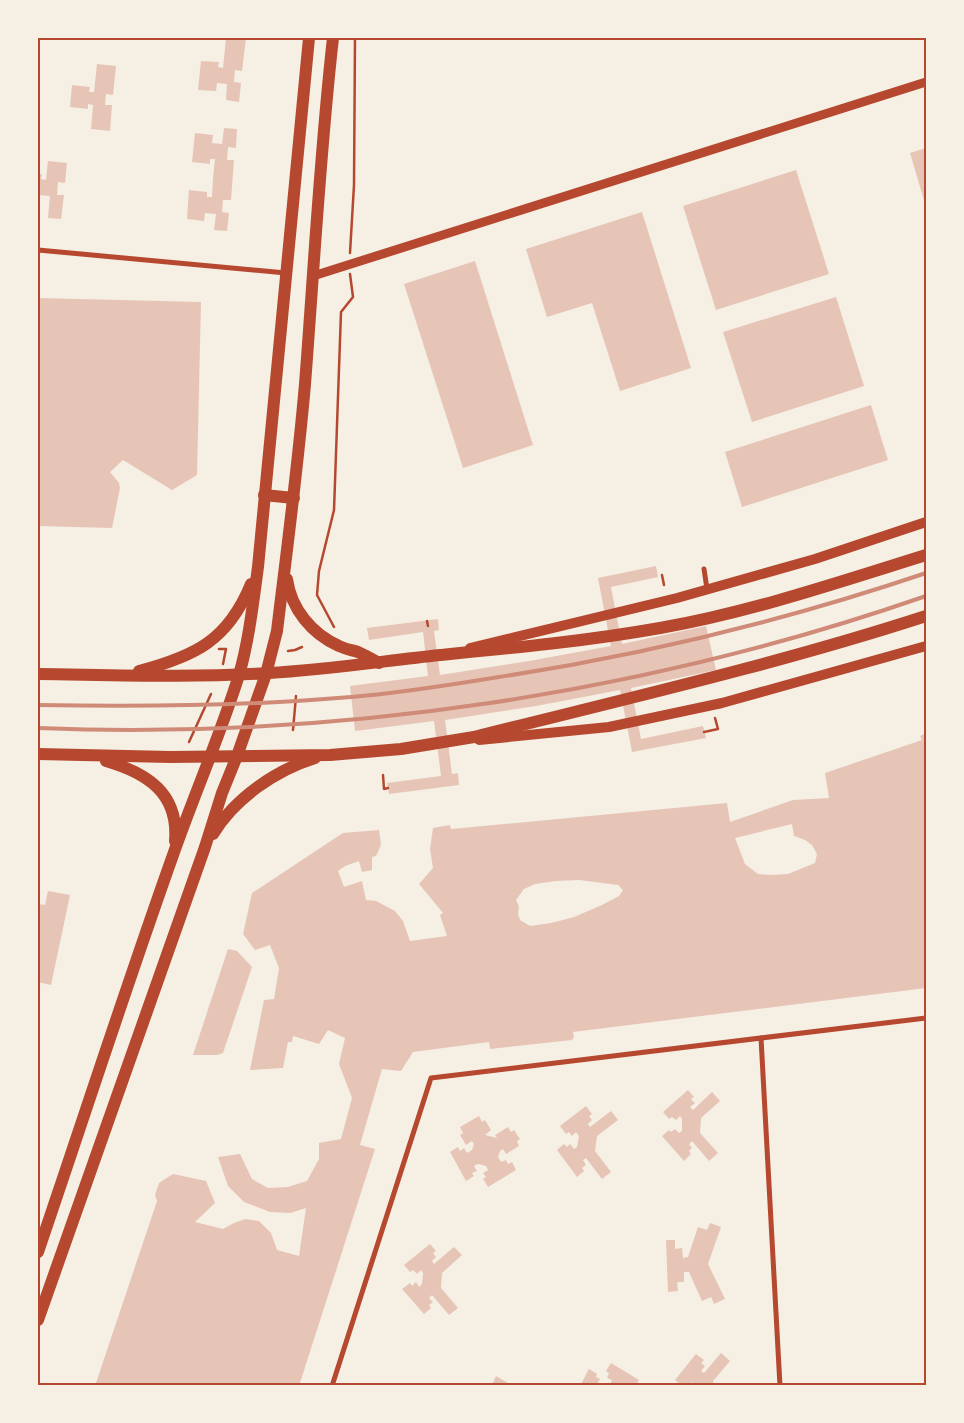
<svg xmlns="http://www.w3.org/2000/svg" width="964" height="1423" font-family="'Nunito Sans',sans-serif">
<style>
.building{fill:#e6c5b7;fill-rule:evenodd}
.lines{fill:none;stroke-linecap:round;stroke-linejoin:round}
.path{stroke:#b5482f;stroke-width:2.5}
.minor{stroke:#b5482f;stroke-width:5}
.tertiary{stroke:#b5482f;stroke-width:9}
.secondary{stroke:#b5482f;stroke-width:10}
.primary{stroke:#b5482f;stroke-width:12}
.rail{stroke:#cf8b77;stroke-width:4}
.neatline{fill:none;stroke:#b5482f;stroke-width:2}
</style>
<rect width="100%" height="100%" fill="#f6efe4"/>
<g class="building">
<polygon points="226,38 246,38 242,71 235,70 234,82 241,83 239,102 226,100 227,84 217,83 216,91 198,90 201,61 219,62 218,67 223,68"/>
<polygon points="97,64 116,66 113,95 106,94 105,105 112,105 110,131 91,129 93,105 88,104 88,109 70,107 72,85 90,87 89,92 94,92"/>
<polygon points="224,128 237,129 236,148 228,147 227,160 234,160 231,200 223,200 222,212 229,213 227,231 214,230 216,214 205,213 204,221 187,219 189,190 207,192 207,197 212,197 213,178 215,159 210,159 210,164 192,162 195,133 213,135 212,143 222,144"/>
<polygon points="926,148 926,207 910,153"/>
<polygon points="48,161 67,163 65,183 58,182 57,195 64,195 61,219 48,218 50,196 39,195 38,202 38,174 42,174 41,179 46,180"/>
<polygon points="796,170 829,274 716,310 683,206"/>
<polygon points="642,212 691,368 620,391 592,303 547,317 526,249"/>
<polygon points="475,261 533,445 463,468 404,284"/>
<polygon points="836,297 864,386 752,422 723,332"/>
<polygon points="38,298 201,302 197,475 172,490 123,460 110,472 119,483 120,488 112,528 38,526"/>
<polygon points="871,405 888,460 742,507 725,452"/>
<polygon points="656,566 658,577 611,587 622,644 706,626 716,670 631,688 641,739 703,726 706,738 632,752 620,690 536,706 445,720 452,774 458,773 459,785 389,794 387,783 441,776 434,721 355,731 350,686 428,676 423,632 369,640 367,628 438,619 439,630 434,631 440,675 529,661 611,646 598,578"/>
<path d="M926,733V988L573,1032L574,1037L572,1040L490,1049L489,1042L413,1052L401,1071L382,1069L360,1145L375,1149L299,1386H95L157,1201L155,1195L159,1183L173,1174L206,1181L215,1203L195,1222L223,1229L234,1223L245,1219L259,1221L271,1233L277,1250L299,1256L306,1208L290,1213L270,1212L244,1202L228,1186L218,1157L240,1154L252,1179L268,1188L288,1187L307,1181L319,1159V1143L341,1139L352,1098L339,1064L345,1038L328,1030L319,1044L293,1036L292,1042H288L283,1068L250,1070L264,1000L274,999L279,968L270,945L255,950L243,934L252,893L343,833L379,830L381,845L376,856L372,857V870L362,872L359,861L345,866L338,871L344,887L362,881L366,900L376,901L395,911L403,921L410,941L447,936L440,915L443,913L419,884L433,868L430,849L433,828L450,825L451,829L727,803L730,822L793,800L829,798L825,773L922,740L920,736ZM792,824L794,836L805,840L812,845L817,854L815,863L788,874L771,875L758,874L745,864L735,838ZM579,880L618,885L623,890L619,896L602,905L574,917L551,923L530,926L520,920L518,914L519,907L516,900L524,889L535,884L556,881Z"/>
<polygon points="48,891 70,895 51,985 38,982 38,904 45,905"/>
<polygon points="228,949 237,951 252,967 223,1053 217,1055 193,1055"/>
<polygon points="688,1090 694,1097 691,1099 695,1103 690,1107 693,1110 712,1092 720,1101 701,1118 700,1133 718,1153 709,1161 692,1141 689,1144 692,1148 689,1151 691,1154 684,1161 662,1136 669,1130 671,1132 675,1129 679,1133 682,1131 682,1119 680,1116 676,1120 672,1117 669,1119 663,1112"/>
<polygon points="586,1106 592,1114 589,1116 592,1120 588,1124 590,1127 611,1111 618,1120 597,1136 595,1151 611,1172 602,1179 586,1158 583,1160 586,1165 582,1168 584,1171 577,1177 557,1150 564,1144 567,1147 570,1144 574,1149 577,1147 579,1136 576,1132 572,1136 569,1132 566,1134 560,1126"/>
<polygon points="479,1116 482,1122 485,1120 491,1130 485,1135 497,1138 495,1135 508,1127 511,1132 514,1130 520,1139 517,1141 519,1146 506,1154 503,1149 500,1151 498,1157 501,1162 506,1160 508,1164 512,1162 516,1170 488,1187 483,1179 486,1177 483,1173 488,1170 486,1166 478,1164 474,1166 477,1171 472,1173 474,1176 466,1181 450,1152 458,1147 460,1151 464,1148 467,1153 472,1150 474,1144 472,1141 466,1145 460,1135 463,1133 460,1127"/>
<polygon points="710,1223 721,1227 708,1264 725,1299 714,1304 711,1297 702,1301 689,1272 684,1272 684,1282 677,1282 678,1291 668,1292 666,1240 675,1240 675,1249 682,1248 683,1258 688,1257 698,1227 707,1230"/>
<polygon points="430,1244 436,1251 433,1253 436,1257 432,1261 434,1264 454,1247 462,1255 442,1273 441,1288 458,1308 449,1315 432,1295 429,1298 433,1302 429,1305 431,1308 424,1314 402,1289 410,1283 412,1286 416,1282 419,1287 422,1284 423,1273 421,1270 417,1274 413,1270 410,1272 404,1265"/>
<polygon points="721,1353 730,1361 713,1381 714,1386 695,1386 692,1382 689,1386 685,1383 682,1386 675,1380 696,1354 704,1360 701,1363 705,1366 701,1371 704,1373"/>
<polygon points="611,1363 639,1380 636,1386 609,1386 612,1380 607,1378 609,1373 606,1371"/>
<polygon points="589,1369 597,1374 596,1377 600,1379 596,1386 580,1386"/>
<polygon points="496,1376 513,1386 492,1385"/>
</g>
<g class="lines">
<g class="path">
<polyline points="350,253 354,185 355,38"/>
<polyline points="662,575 664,585"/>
<polyline points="427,621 428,626"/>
<polyline points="334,627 317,595 319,571 334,510 341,312 353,297 350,274"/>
<polyline points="219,649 226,649 223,664"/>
<polyline points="288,651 295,650 302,647"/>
<polyline points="293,730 296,696"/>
<polyline points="704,732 718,729 715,718"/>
<polyline points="189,742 211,694"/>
<polyline points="383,775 384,789 388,788"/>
</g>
<g class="minor">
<polyline points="38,250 286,273"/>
<polyline points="704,569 707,589"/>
<polyline points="761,1038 780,1386"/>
<polyline points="332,1386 431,1078 926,1018"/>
</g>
<polyline class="tertiary" points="313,276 926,82"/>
<g class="secondary">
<polyline points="470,648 677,598 815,559 926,522"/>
<polyline points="479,740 609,727 722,703 926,646"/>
</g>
<g class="primary">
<polyline points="264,495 294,498"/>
<path d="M287,579C291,609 312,634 339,646C345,649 352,650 358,652C365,655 372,659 379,663"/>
<path d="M139,671C196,656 228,640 251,584"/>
<path d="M38,674C114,675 192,678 269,673C326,670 383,661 440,655C513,648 587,641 660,628C751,612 839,582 926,555"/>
<path d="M38,754L170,757L330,755L401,749L474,737C625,699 778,664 926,616"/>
<path d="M106,761C147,773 179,793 175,841"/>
<path d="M213,834C235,798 276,770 315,758"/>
<path d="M38,1252C83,1120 126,987 173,855C194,795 220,736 239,675C249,640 253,603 258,567L309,38"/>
<path d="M38,1320L205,847L222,793L237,756L266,674L277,631C287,549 298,466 305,384C314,268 320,152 333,38"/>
</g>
<g class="rail">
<path d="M38,705C142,707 247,706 351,697C400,693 450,685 499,677C644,655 787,620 926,573"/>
<path d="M38,728C336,740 644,694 926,596"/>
</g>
</g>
<rect width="964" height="1423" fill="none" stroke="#f6efe4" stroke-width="78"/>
<rect x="39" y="39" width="886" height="1345" class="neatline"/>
</svg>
